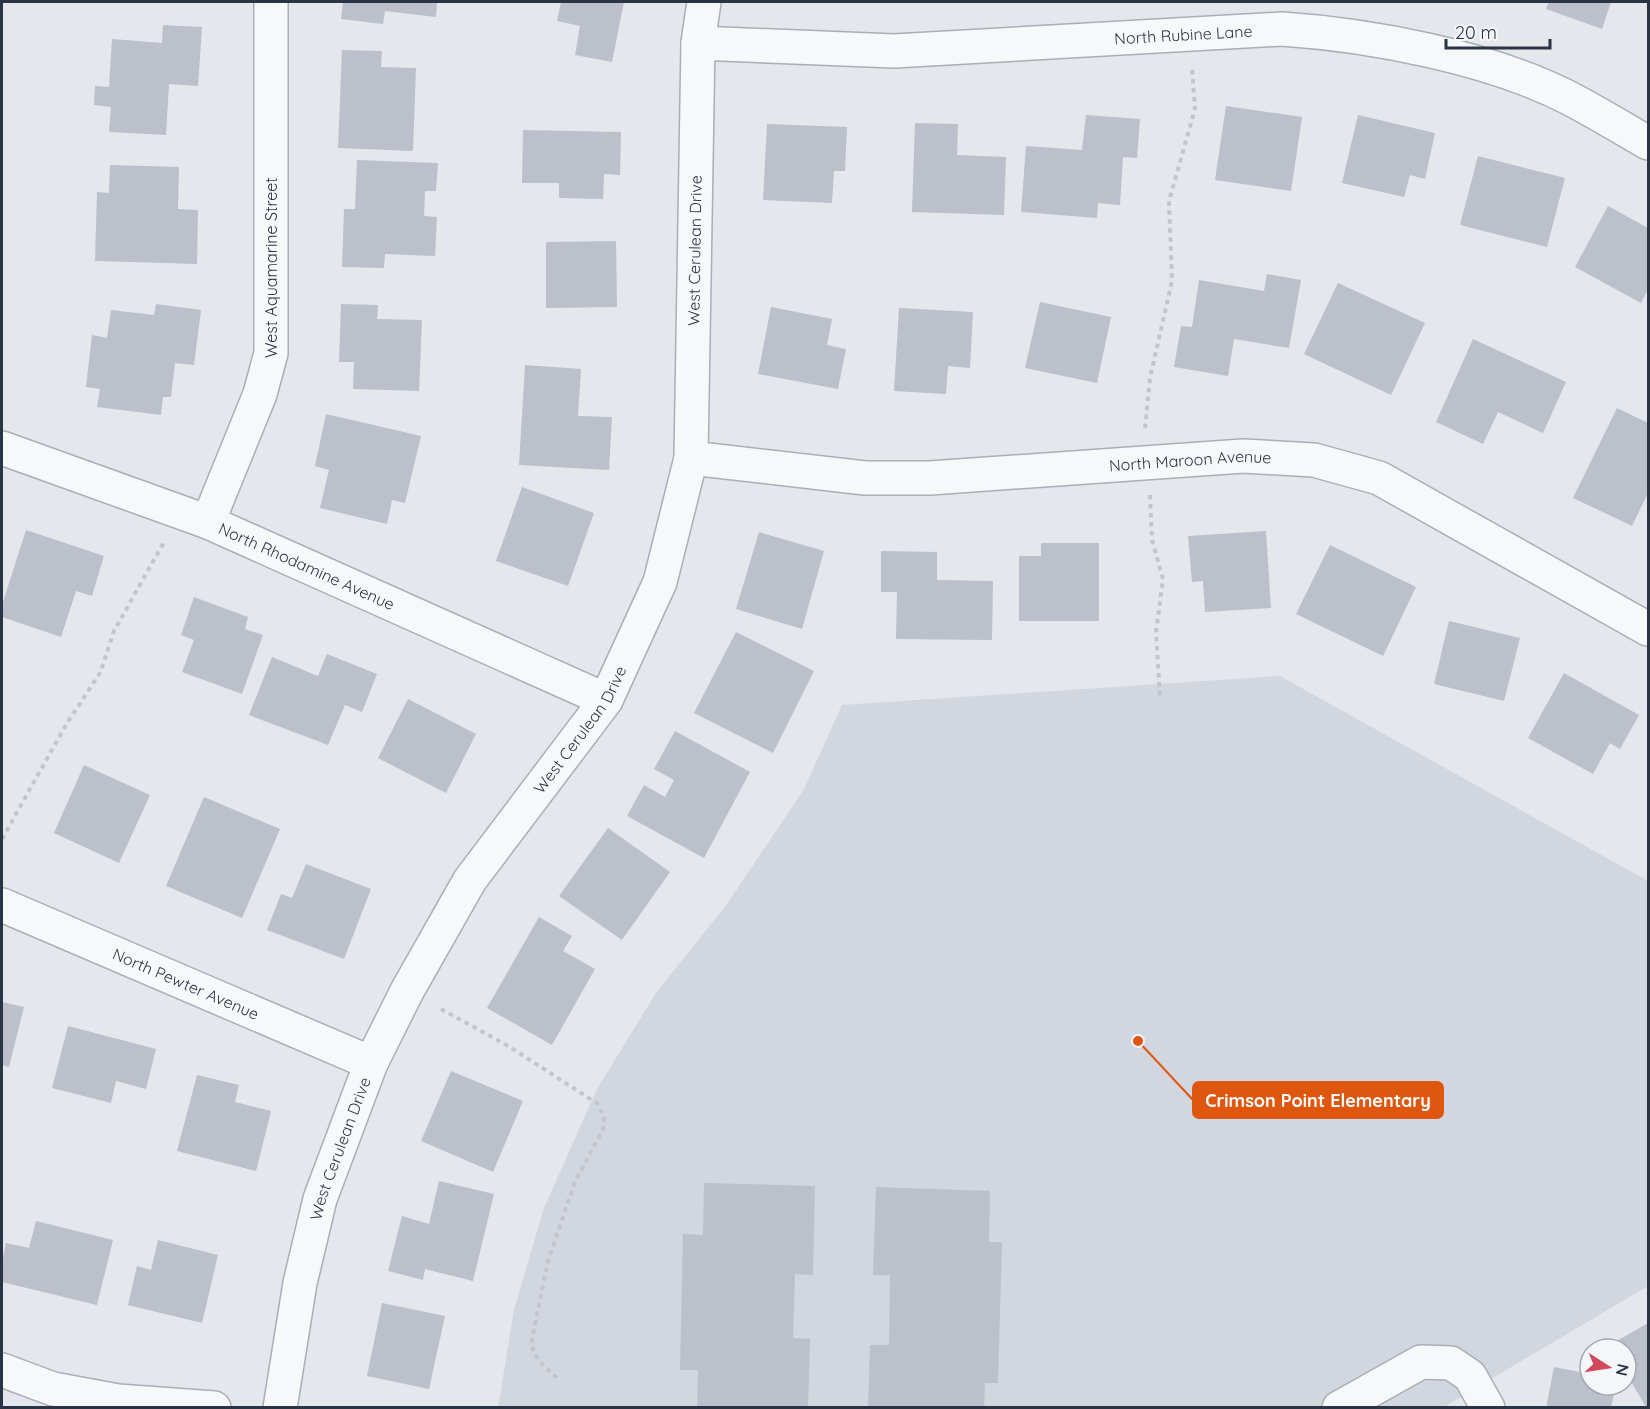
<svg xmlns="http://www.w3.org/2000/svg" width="1650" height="1409" font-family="Quicksand,sans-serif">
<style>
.built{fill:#d2d6de}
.building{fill:#bbc0ca}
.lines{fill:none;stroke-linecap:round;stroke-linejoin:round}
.minor-casing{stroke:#a9aeb7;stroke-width:36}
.path{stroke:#c2c5cb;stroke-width:4;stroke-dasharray:4.5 4.5;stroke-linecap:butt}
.minor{stroke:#f7f8fa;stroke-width:33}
.labels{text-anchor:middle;stroke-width:6;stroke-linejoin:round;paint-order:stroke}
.street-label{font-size:16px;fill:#2b3445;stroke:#f4f6f9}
.leader{fill:none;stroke:#df570f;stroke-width:2}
.callout-dot{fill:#df570f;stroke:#f4f6f9;stroke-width:2}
.callout{fill:#df570f;stroke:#df570f;stroke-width:2}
.callout-label{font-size:18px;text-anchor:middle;font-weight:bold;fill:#fff}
</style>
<rect width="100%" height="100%" fill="#e4e7ec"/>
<polygon class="built" points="1280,676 1648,881 1648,1286 1444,1407 498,1408 514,1310 544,1208 597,1089 656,993 727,904 804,789 842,705"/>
<g class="building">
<polygon points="343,2 437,2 436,17 385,11 383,24 341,19"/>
<polygon points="561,2 624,2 612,62 575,55 580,26 557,21"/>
<polygon points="1549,2 1611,2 1602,29 1546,9"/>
<polygon points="163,25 202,27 198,86 169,84 166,135 109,132 111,107 94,105 95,86 109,87 112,39 162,43"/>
<polygon points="342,50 382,51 381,67 416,68 413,151 338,148"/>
<polygon points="1226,106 1302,117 1291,191 1215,180"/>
<polygon points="1086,115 1140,119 1137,158 1123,157 1120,205 1098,203 1097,218 1021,212 1026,146 1082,150"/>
<polygon points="1358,115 1435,133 1425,179 1410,175 1404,197 1342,183"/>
<polygon points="915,123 958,124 957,155 1006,157 1004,215 912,212"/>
<polygon points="767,124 847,127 845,171 834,171 832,203 763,200"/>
<polygon points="523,130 621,132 620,175 604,174 603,199 559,198 559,183 522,183"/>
<polygon points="1478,156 1565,178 1547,247 1460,225"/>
<polygon points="357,160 438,163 436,191 425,191 424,216 437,217 435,256 385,254 384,268 342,267 344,209 355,209"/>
<polygon points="110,165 179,167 178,209 198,210 197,264 95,261 97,192 109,193"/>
<polygon points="1608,206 1648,228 1648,289 1641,303 1575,267"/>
<polygon points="616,241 617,307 546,308 546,242"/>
<polygon points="1267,274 1301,280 1289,348 1234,339 1228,376 1174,367 1181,326 1192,327 1199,280 1264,291"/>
<polygon points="1338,283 1425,323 1391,395 1304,354"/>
<polygon points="1040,302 1111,317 1097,383 1025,368"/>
<polygon points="156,304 201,310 194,365 175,363 171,397 163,397 161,415 97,407 100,389 86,387 92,335 107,338 111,310 154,315"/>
<polygon points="341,304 378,305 377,319 422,320 419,391 353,389 354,362 339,362"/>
<polygon points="771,307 832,319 827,345 846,349 838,389 758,374"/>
<polygon points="899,308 973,312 970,368 948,366 946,394 894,391"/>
<polygon points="1473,339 1566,382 1543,433 1498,412 1483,444 1436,422"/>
<polygon points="525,365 581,369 578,416 612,417 609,470 519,465"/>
<polygon points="1617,408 1648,423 1648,493 1632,526 1573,498"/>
<polygon points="326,414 421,436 405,503 392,500 387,524 320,508 329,470 315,466"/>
<polygon points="522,487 594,513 568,586 496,561"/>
<polygon points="26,530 104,556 92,596 76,591 61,637 2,617 2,605"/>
<polygon points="1266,531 1271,608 1205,612 1203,581 1192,582 1188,536"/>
<polygon points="759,532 824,551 802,629 736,609"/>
<polygon points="1041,543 1099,543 1099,621 1019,621 1019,556 1041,556"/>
<polygon points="1330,545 1416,587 1383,656 1296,614"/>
<polygon points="881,551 937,552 937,580 993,581 992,640 896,639 897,592 881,592"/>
<polygon points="194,597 248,617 245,629 263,635 242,694 182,672 194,640 181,635"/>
<polygon points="1449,621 1520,638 1504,701 1434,684"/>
<polygon points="736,632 814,671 773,753 694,713"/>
<polygon points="327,654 377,674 362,712 345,705 328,745 249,715 272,657 318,676"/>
<polygon points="1564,673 1639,715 1620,749 1610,743 1593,774 1528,738"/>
<polygon points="408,699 476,734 446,793 378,758"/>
<polygon points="675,731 750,772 704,858 627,816 644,785 665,797 674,780 654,769"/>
<polygon points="84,765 150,795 119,863 54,833"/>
<polygon points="204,797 280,829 242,918 166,886"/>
<polygon points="608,828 670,872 622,940 559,896"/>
<polygon points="306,864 371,889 344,959 267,930 281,894 292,898"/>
<polygon points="539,917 572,936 563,951 595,969 552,1045 487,1008"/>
<polygon points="2,1002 24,1007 9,1067 2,1065"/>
<polygon points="68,1026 156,1049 146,1089 116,1081 111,1103 52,1088"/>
<polygon points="451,1071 523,1101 493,1172 421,1141"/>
<polygon points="197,1075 239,1085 235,1102 271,1111 256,1171 177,1151"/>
<polygon points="439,1181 494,1194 473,1281 425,1269 423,1280 388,1271 402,1216 429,1224"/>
<polygon points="704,1183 815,1186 813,1275 795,1274 793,1338 810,1339 808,1408 697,1408 698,1370 680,1370 683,1234 703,1235"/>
<polygon points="876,1187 990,1191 989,1242 1002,1242 998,1383 985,1383 984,1408 868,1408 870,1345 889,1345 890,1275 873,1275"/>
<polygon points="36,1221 113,1240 97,1305 2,1282 2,1262 6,1243 29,1248"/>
<polygon points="158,1240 218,1255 202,1323 128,1305 137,1266 151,1270"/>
<polygon points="382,1303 445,1316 429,1389 367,1376"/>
<polygon points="1648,1323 1648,1405 1646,1407 1626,1373 1626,1349 1612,1349 1610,1345"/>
<polygon points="1554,1367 1590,1374 1590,1385 1616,1385 1611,1408 1546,1408"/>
</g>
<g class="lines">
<defs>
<g id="minor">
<path id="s1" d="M698,43L894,51L1282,29C1371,35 1489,57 1569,98C1596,112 1622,128 1648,143"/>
<path id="s2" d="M2,448L208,522L606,700"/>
<path id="s3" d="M691,458L865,478H930L1243,456L1314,460L1379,478L1648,629"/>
<path id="s4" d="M208,522L260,394L271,353V2"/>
<path id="s5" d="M2,905L371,1063"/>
<polyline points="2,1370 53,1389 118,1401 214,1408"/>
<path id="s6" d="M280,1408L300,1283L320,1199L371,1063L407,991L470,880L606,700L660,582L691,458L698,43L704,2"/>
<polyline points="1339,1408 1421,1362 1451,1363 1470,1376 1488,1408"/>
</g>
</defs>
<use href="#minor" class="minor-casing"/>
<g class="path">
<polyline points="1145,428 1150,378 1172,281 1169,201 1195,109 1192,68"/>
<polyline points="1150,495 1152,540 1163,579 1156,632 1160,697"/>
<polyline points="2,839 67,723 100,673 114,631 164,542"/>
<polyline points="441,1009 510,1047 598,1104 604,1118 603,1129 575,1182 548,1261 531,1344 538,1360 558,1379"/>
</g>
<use href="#minor" class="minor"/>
</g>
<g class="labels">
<g class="street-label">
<text dy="6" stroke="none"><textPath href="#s1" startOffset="486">North Rubine Lane</textPath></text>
<text dy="6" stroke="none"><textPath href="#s6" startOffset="1257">West Cerulean Drive</textPath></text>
<text dy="6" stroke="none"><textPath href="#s4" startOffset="266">West Aquamarine Street</textPath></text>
<text dy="6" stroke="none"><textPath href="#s3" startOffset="501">North Maroon Avenue</textPath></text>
<text dy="6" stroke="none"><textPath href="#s2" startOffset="327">North Rhodamine Avenue</textPath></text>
<text dy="6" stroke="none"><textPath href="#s6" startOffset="753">West Cerulean Drive</textPath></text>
<text dy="6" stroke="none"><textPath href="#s5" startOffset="200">North Pewter Avenue</textPath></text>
<text dy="6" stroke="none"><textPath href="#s6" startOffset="267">West Cerulean Drive</textPath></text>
</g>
</g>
<path class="leader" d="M1138 1041L1193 1100"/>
<circle class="callout-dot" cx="1138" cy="1041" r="6"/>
<rect class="callout" x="1193" y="1082" width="250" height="36" rx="6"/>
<g class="callout-label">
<text x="1318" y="1107">Crimson Point Elementary</text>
</g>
<rect width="1650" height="1409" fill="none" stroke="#2b3445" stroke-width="6"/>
<g transform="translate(1608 1367) rotate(102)"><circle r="28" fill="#f4f6f9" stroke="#a4a8b1" stroke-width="1.5"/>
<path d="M0-4.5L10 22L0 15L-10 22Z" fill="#d1495b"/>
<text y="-9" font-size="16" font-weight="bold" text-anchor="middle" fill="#2b3445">N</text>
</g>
<path d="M1446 39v9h104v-9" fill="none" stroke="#2b3445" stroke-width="3"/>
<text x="1455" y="39" font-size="18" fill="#2b3445" stroke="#f4f6f9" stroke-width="4.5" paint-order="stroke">20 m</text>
</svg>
